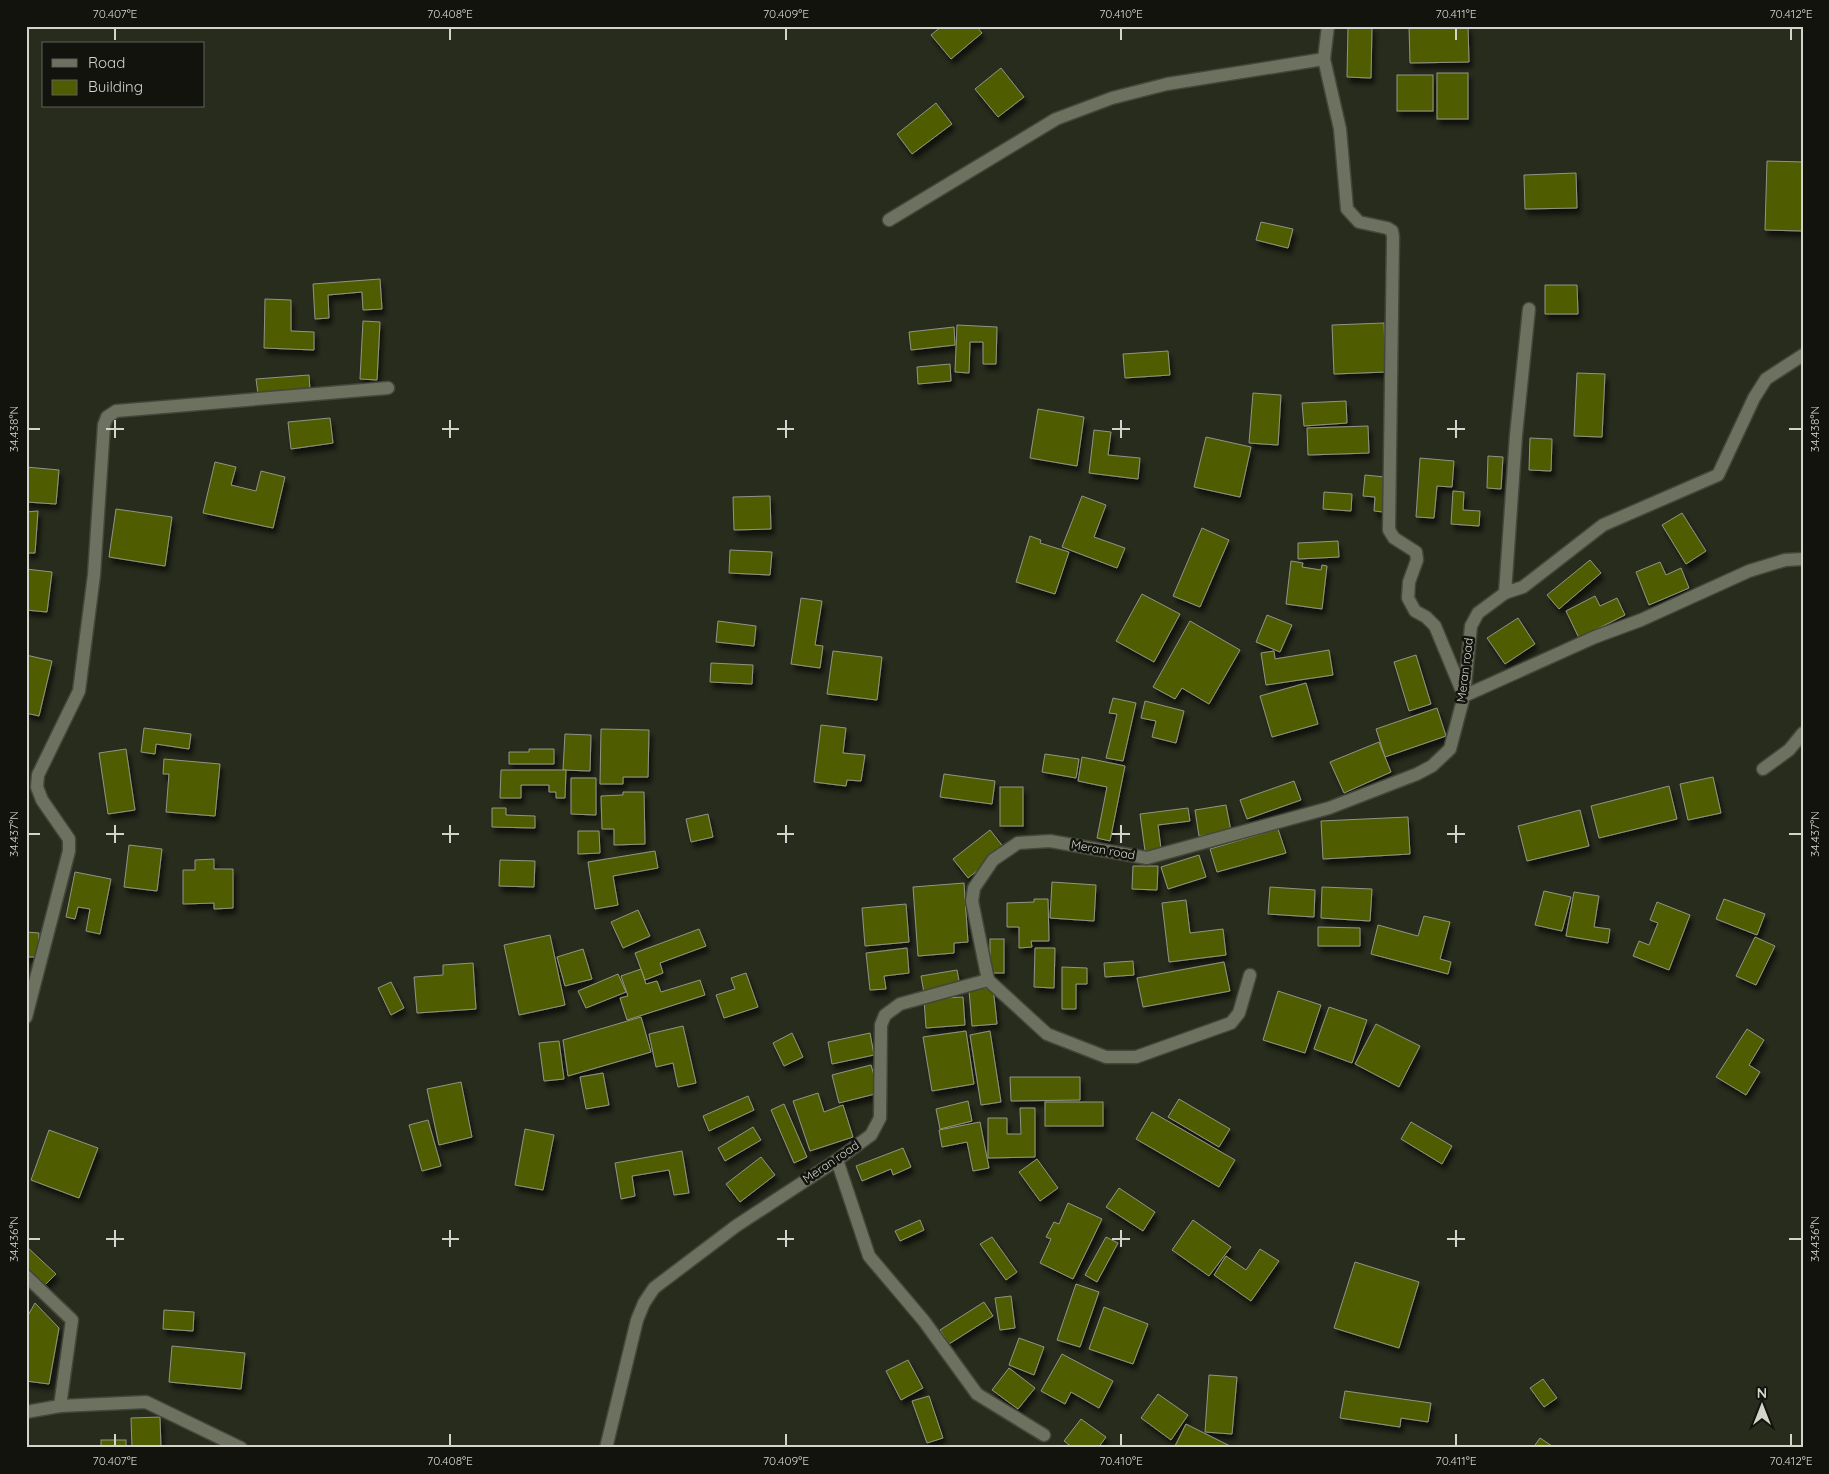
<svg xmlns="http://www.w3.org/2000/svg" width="1829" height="1474" font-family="Quicksand,sans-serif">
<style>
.building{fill:#4f5c01;stroke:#909583;filter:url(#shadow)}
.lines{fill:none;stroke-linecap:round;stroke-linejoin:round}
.street-casing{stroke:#434639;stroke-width:15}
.secondary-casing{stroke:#434639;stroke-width:15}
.street{stroke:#6c7160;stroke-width:12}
.secondary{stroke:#6c7160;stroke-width:12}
.ticks{fill:none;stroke:#d3d5cc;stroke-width:2}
.labels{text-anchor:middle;stroke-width:5;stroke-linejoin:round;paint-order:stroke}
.street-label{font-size:12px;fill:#d3d5cc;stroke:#12130d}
.neatline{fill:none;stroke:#d3d5cc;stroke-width:2}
.ticks-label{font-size:12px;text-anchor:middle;fill:#d3d5cc}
</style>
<defs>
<filter id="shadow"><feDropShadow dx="3" dy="5.5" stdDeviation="2.5" flood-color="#0009"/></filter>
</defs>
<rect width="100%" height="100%" fill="#282c1d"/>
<g class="building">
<polygon points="942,26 976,26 982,33 951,59 931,35"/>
<polygon points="1348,26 1372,26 1371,78 1347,77"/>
<polygon points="1409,26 1468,26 1469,62 1410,63"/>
<polygon points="1001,68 1024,97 998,117 975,89"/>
<rect x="1437" y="73" width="31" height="46"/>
<rect x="1397" y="75" width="36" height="36"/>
<polygon points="936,103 952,124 912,154 897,134"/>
<polygon points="1767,161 1803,162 1803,231 1765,230"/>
<polygon points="1576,173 1577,208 1525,209 1524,175"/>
<polygon points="1261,222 1293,229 1288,248 1256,240"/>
<polygon points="380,279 382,309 363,310 362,292 328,295 329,318 315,319 313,284"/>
<polygon points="1545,285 1577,285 1578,314 1545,314"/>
<polygon points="265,299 291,300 291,331 314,332 314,350 264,348"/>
<polygon points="363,321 380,322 377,380 360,379"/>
<polygon points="1384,323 1386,372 1334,374 1332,325"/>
<polygon points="957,325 997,327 996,364 983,364 983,342 970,342 969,373 955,372"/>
<polygon points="954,327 955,345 911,350 909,332"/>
<polygon points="1168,351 1170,375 1125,378 1123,354"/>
<polygon points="950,364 951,381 918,384 917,367"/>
<polygon points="1577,373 1605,374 1602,437 1574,436"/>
<polygon points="309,375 310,390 258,394 256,379"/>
<polygon points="1253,393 1281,395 1278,445 1249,443"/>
<polygon points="1346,401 1347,423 1304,426 1302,403"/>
<polygon points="1038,409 1084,417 1077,466 1030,458"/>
<polygon points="330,418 333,443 291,449 288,422"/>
<polygon points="1368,426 1369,453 1308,455 1307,428"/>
<polygon points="1094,430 1111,432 1108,455 1140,458 1138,479 1089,473"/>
<polygon points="1206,437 1251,447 1240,497 1194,487"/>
<polygon points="1530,438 1552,439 1551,471 1529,470"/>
<polygon points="1488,456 1503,457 1501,489 1487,488"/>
<polygon points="1420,458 1454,461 1452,487 1437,486 1434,518 1416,517"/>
<polygon points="215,462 236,467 231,485 256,491 261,471 285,477 273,528 203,513"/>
<polygon points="26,467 59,470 56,504 26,502"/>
<polygon points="1365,475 1385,477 1383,512 1374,511 1375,497 1363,496"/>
<polygon points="1453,491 1464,492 1463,510 1480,511 1479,526 1451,524"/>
<polygon points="1324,492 1352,494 1351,511 1323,509"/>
<polygon points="770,496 771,529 734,530 733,497"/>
<polygon points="1082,496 1106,505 1094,537 1125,548 1117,568 1062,547"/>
<polygon points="116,509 172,517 165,566 109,557"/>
<polygon points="38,511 35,553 26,553 26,512"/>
<polygon points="1682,513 1706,551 1686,564 1662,525"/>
<polygon points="1202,528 1229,540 1200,607 1173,596"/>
<polygon points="1030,536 1041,540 1040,543 1069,552 1055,594 1016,582"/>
<polygon points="1338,541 1339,557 1298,559 1298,543"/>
<polygon points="730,550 772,552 770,575 729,573"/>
<polygon points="1590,560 1601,573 1559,609 1547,595"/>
<polygon points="1291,561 1303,563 1302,567 1321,570 1322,565 1327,566 1322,609 1286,604"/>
<polygon points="1660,562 1666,575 1681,568 1689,588 1649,605 1636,572"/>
<polygon points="26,569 52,572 47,612 26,610"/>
<polygon points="1142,594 1180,614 1154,662 1116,641"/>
<polygon points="1595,596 1600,606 1617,598 1625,615 1579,638 1566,611"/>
<polygon points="801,598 822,601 815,645 823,646 820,668 791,664"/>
<polygon points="1267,615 1292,625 1280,652 1256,642"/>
<polygon points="1518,618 1535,644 1505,664 1487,638"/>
<polygon points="718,621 756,626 754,646 716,642"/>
<polygon points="1190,621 1240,650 1209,704 1182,688 1175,699 1153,687"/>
<polygon points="1329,650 1333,675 1266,685 1261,653 1274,651 1275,659"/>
<polygon points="833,651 882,657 877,700 827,694"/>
<polygon points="26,655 52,661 39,716 26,713"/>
<polygon points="1416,655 1431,704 1409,711 1394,662"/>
<polygon points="711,663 753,665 752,684 710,682"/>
<polygon points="1306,683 1318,724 1272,737 1260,696"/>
<polygon points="1113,698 1136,703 1123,761 1106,758 1117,714 1109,713"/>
<polygon points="1145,701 1184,711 1176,743 1152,737 1156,721 1141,718"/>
<polygon points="1437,708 1446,736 1385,757 1376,729"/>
<polygon points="821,725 846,728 843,753 865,755 861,781 847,780 846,786 814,782"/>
<polygon points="144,728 191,734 189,749 156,744 155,754 141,752"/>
<polygon points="601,729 649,730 648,777 623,777 623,784 600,784"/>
<polygon points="565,734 591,735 590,771 563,770"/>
<polygon points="1379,742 1391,772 1344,793 1330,762"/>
<polygon points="126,749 135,810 108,814 99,753"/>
<polygon points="529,749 554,749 554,764 509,764 509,752 529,752"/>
<polygon points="1045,754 1079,759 1076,778 1042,772"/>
<polygon points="1082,757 1125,766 1110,841 1097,838 1107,787 1078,781"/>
<polygon points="164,759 220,764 215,816 166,812 169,774 163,774"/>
<polygon points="501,770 566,770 565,798 556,798 556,792 549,792 549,785 521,785 521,798 500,798"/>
<polygon points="944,774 995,781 992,804 940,797"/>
<polygon points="1713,777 1721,813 1688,820 1680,784"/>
<polygon points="571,778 596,778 596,815 571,814"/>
<polygon points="1294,781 1301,800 1247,819 1240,800"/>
<polygon points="1669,786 1677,819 1599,838 1591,806"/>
<rect x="1000" y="787" width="23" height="39"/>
<polygon points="623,792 644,792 645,844 614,845 614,829 602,829 601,796 623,795"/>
<polygon points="1226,805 1231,831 1199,836 1195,810"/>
<polygon points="492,808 506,808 506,815 535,816 535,828 492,827"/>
<polygon points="1188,808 1190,821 1158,825 1161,849 1145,851 1140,814"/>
<polygon points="1580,810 1589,846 1527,861 1518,826"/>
<polygon points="708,814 713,837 691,842 686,819"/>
<polygon points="1408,817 1410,854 1323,859 1321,821"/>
<polygon points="1278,829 1286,853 1217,872 1210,849"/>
<polygon points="990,830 1005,849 968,878 953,859"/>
<polygon points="578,831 599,831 600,853 578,854"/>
<polygon points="129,845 162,849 157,891 124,887"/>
<polygon points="655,851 658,868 613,876 618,905 595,909 588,862"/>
<polygon points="1199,855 1206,877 1168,889 1161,867"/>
<polygon points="214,859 214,869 233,869 233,908 214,909 214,903 183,904 183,870 195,870 195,860"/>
<polygon points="500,860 535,861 534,887 499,886"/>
<polygon points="1133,866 1158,866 1157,890 1132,889"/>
<polygon points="75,872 111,879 100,934 86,931 90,909 78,907 75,919 66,917"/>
<polygon points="1052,882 1096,885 1094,921 1050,918"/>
<polygon points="964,883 968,942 954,943 954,953 918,956 913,887"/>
<polygon points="1270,887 1315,890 1314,917 1268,914"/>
<polygon points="1322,887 1372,889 1370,921 1321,918"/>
<polygon points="1544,891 1571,897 1562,931 1535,925"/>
<polygon points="1574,892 1599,896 1594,927 1610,929 1608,943 1566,936"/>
<polygon points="1034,899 1048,899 1049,941 1031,941 1032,947 1019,948 1019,927 1007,927 1007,903 1034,902"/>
<polygon points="1724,899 1765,914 1757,935 1716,919"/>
<polygon points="1186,900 1190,933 1223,929 1226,955 1169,962 1162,903"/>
<polygon points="1657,902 1690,915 1669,970 1633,956 1639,941 1649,945 1658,923 1650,920"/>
<polygon points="906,904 909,942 865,946 862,908"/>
<polygon points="638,910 650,936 623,948 611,922"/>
<polygon points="1424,916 1450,922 1440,959 1451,962 1448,974 1371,954 1378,925 1418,936"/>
<polygon points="1318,927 1360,928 1360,946 1318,946"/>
<polygon points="699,929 706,946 660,963 663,973 645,980 635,953"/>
<polygon points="26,932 39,933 38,957 26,957"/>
<polygon points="550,935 565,1005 519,1015 504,945"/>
<polygon points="1755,937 1775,946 1756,985 1736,976"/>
<rect x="990" y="939" width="14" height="34"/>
<polygon points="907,948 909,973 884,976 886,989 870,990 866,953"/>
<polygon points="1035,948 1055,948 1054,988 1034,987"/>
<polygon points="583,949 592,979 565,986 557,957"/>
<polygon points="1133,961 1134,975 1105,977 1104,963"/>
<polygon points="1224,962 1230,991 1143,1007 1137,978"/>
<polygon points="473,963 476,1009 417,1013 414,977 443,975 443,965"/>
<polygon points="1062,967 1087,968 1087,984 1076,984 1076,1009 1062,1009"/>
<polygon points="641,969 646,984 657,981 661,992 700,980 705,995 627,1020 620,998 628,996 621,976"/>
<polygon points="957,970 960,986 924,993 921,976"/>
<polygon points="746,973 758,1007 724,1018 716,995 735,989 731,978"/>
<polygon points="618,974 626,992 586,1008 578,991"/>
<polygon points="391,982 404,1008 391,1015 378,988"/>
<polygon points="993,987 997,1024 972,1026 969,990"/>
<polygon points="1278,991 1321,1005 1305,1053 1263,1040"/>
<polygon points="963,997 965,1025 926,1028 924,999"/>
<polygon points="1329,1007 1367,1020 1352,1063 1314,1049"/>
<polygon points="641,1017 651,1052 568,1076 563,1040"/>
<polygon points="1376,1024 1420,1046 1399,1087 1355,1064"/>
<polygon points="683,1026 696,1083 678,1087 673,1063 656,1067 649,1034"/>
<polygon points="1747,1029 1764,1040 1749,1065 1760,1072 1746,1095 1716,1077"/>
<polygon points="966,1031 974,1084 932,1091 923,1037"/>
<polygon points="990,1031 1001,1102 981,1105 970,1035"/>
<polygon points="792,1033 803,1057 784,1066 773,1043"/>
<polygon points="870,1033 874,1055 832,1064 828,1042"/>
<polygon points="559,1041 564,1079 544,1081 539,1043"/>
<polygon points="871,1065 879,1093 839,1103 832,1075"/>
<polygon points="603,1073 609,1105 586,1109 580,1077"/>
<polygon points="1010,1077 1080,1077 1080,1100 1011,1101"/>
<polygon points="461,1082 472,1137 439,1145 427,1089"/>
<polygon points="818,1093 824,1112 843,1105 853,1137 810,1151 793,1101"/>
<polygon points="748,1096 754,1110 709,1131 703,1116"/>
<polygon points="1179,1099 1230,1129 1219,1147 1168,1117"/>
<polygon points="968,1101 972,1121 940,1129 936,1109"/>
<rect x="1045" y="1102" width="58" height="24"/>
<polygon points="784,1104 807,1157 794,1163 771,1110"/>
<polygon points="1020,1108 1035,1108 1035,1157 988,1158 988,1118 1007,1118 1007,1134 1021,1134"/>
<polygon points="1152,1112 1235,1160 1219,1187 1136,1139"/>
<polygon points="428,1120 441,1166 422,1171 409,1125"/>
<polygon points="980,1122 989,1168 973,1171 967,1142 942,1147 939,1130"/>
<polygon points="1411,1122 1452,1146 1442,1164 1401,1139"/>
<polygon points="753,1127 761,1140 725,1161 718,1148"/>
<polygon points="525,1129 554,1135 543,1190 515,1185"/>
<polygon points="49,1130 98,1148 79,1198 31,1180"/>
<polygon points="903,1148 911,1167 893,1175 891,1169 862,1181 856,1166"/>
<polygon points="682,1151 689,1193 674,1195 669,1170 632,1176 635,1196 621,1199 615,1163"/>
<polygon points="761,1157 775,1175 740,1202 726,1184"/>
<polygon points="1037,1159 1058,1188 1040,1201 1019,1172"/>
<polygon points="1119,1188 1155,1212 1143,1231 1106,1207"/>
<polygon points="1068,1203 1102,1219 1073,1279 1040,1263 1051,1239 1046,1237 1054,1222 1059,1224"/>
<polygon points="920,1220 924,1230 900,1241 895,1231"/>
<polygon points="1193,1220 1231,1247 1209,1276 1172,1250"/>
<polygon points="992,1237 1017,1272 1006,1280 980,1244"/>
<polygon points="1106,1237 1118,1243 1097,1282 1085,1275"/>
<polygon points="26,1246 56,1274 44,1286 26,1269"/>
<polygon points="1260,1249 1279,1261 1251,1301 1214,1275 1226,1256 1246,1270"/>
<polygon points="1355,1262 1419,1282 1399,1348 1334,1328"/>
<polygon points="1076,1284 1099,1292 1080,1347 1057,1340"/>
<polygon points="1011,1296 1015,1328 1000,1330 995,1298"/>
<polygon points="984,1302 993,1316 949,1344 940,1330"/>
<polygon points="35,1303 59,1328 49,1384 26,1381 26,1319"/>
<polygon points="1104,1307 1148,1324 1133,1364 1089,1349"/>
<polygon points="164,1310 194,1312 193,1331 163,1329"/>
<polygon points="1019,1338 1044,1347 1034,1375 1009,1365"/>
<polygon points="172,1346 245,1353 241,1389 169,1382"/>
<polygon points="1062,1354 1113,1381 1099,1408 1071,1392 1065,1404 1041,1391"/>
<polygon points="908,1360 923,1388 901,1400 886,1371"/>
<polygon points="1009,1368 1035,1388 1018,1409 992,1390"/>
<polygon points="1209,1375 1237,1377 1232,1434 1205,1432"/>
<polygon points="1543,1379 1557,1398 1544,1407 1530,1388"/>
<polygon points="1345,1391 1431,1403 1428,1422 1401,1418 1400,1427 1340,1418"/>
<polygon points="1158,1394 1188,1415 1171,1440 1141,1418"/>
<polygon points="929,1396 943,1438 927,1443 912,1401"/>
<polygon points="160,1417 161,1448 132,1448 131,1418"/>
<polygon points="1081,1419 1106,1437 1098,1448 1073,1448 1064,1441"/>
<polygon points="1186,1424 1234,1448 1174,1448"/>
<polygon points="1540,1438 1555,1448 1533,1448"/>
<rect x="101" y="1440" width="25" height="8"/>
</g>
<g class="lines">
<defs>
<g id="street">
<polyline points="1328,26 1324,59 1340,129 1347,209 1359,222 1387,228 1392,231 1393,237 1389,530 1394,538 1416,552 1417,560 1409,582 1408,598 1415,611 1426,617 1435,626 1464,696 1595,637 1641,620 1749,571 1785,560 1803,559"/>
<polyline points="889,220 1056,119 1112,98 1167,84 1324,59"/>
<polyline points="1505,593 1516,435 1529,309"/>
<polyline points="1763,769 1789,750 1803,733"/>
<polyline points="988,980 1047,1034 1106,1057 1136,1057 1231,1023 1239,1013 1250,975"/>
<polyline points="26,1017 69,851 69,839 42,800 37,787 38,775 79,691 94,575 104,425 107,417 116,411 388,388"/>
<polyline points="837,1160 869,1256 924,1321 977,1394 1044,1435"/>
<polyline points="26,1276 72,1320 60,1406"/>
<polyline points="26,1412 60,1406 146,1402 241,1448"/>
</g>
<polyline id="secondary" points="606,1448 637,1320 644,1303 654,1288 736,1226 837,1160 871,1135 880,1118 881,1025 885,1015 900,1004 988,980 972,901 974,888 993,860 1018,843 1050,841 1147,858 1329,808 1417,774 1432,766 1450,749 1464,696 1471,626 1478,613 1505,593 1523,587 1603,525 1718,475 1754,398 1766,379 1803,355"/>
</defs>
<use href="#street" class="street-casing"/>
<use href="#secondary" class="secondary-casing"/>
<use href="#street" class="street"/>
<use href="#secondary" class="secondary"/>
</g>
<path class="ticks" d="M115,28V40M450,28V40M786,28V40M1121,28V40M1456,28V40M1791,28V40M115,420V438M450,420V438M786,420V438M1121,420V438M1456,420V438M28,429H40M106,429H124M442,429H459M777,429H794M1112,429H1130M1447,429H1465M1789,429H1802M115,825V843M450,825V843M786,825V843M1121,825V843M1456,825V843M28,834H40M106,834H124M442,834H459M777,834H794M1112,834H1130M1447,834H1465M1789,834H1802M115,1230V1247M450,1230V1247M786,1230V1247M1121,1230V1247M1456,1230V1247M28,1239H40M106,1239H124M442,1239H459M777,1239H794M1112,1239H1130M1447,1239H1465M1789,1239H1802M115,1434V1446M450,1434V1446M786,1434V1446M1121,1434V1446M1456,1434V1446M1791,1434V1446"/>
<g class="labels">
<g class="street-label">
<text transform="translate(1465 670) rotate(-83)" y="4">Meran road</text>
<text transform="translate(1103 850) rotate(10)" y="4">Meran road</text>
<text transform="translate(831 1162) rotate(-34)" y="4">Meran road</text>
</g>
</g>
<rect width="1829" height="1474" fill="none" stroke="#12130d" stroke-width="55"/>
<rect x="42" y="42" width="162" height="65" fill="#12130d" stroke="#5f6159"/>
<rect x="52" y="59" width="25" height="8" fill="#6c7160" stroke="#5f6159"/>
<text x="88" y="68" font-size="15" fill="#d3d5cc">Road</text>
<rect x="52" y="80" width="25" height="15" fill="#4f5c01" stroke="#5f6159"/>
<text x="88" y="92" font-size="15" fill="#d3d5cc">Building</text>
<g transform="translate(1762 1406)" stroke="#12130d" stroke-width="4" paint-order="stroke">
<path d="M0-4L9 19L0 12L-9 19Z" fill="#d3d5cc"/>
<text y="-8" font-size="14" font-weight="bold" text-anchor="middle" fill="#d3d5cc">N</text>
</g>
<rect x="28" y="28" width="1774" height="1418" class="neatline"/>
<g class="ticks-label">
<text x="115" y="18">70.407°E</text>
<text x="450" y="18">70.408°E</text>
<text x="786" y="18">70.409°E</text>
<text x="1121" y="18">70.410°E</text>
<text x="1456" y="18">70.411°E</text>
<text x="1791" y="18">70.412°E</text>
<text transform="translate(14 429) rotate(-90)" y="4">34.438°N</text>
<text transform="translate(1815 429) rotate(-90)" y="4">34.438°N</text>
<text transform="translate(14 834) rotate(-90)" y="4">34.437°N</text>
<text transform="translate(1815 834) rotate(-90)" y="4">34.437°N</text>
<text transform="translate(14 1239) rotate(-90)" y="4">34.436°N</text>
<text transform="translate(1815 1239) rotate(-90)" y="4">34.436°N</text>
<text x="115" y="1465">70.407°E</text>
<text x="450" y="1465">70.408°E</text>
<text x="786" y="1465">70.409°E</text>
<text x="1121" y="1465">70.410°E</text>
<text x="1456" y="1465">70.411°E</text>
<text x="1791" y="1465">70.412°E</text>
</g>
</svg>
